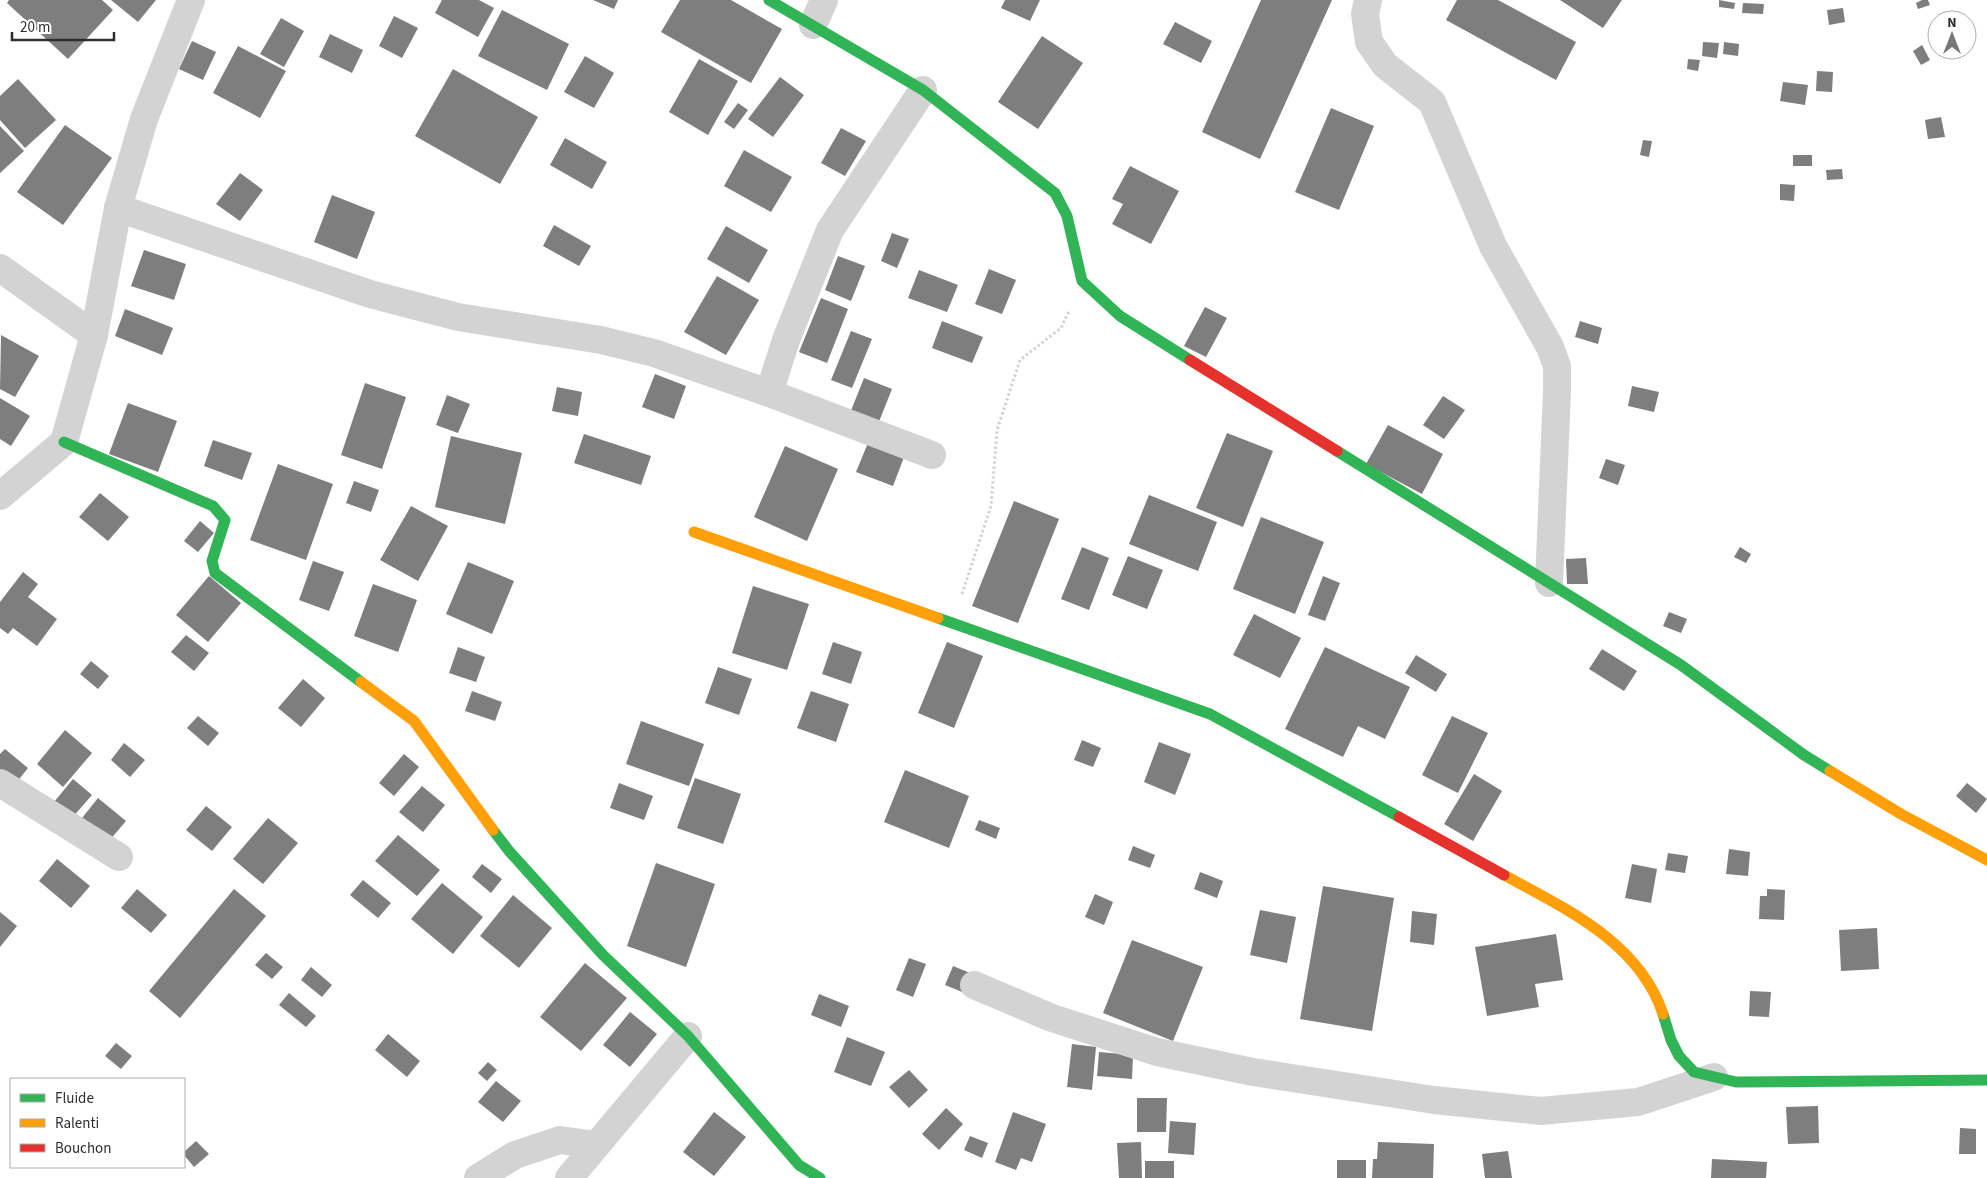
<svg xmlns="http://www.w3.org/2000/svg" width="1987" height="1178" font-family="'Source Sans 3',sans-serif">
<style>
.building{fill:#7e7e7e}
.lines{fill:none;stroke-linecap:round;stroke-linejoin:round}
.path{stroke:#d3d3d3;stroke-width:3;stroke-dasharray:2.5 2.5;stroke-linecap:butt}
.street{stroke:#d3d3d3;stroke-width:28}
.fast{stroke:#30b455;stroke-width:11}
.slow{stroke:#ff9f0a;stroke-width:11}
.jam{stroke:#e5322d;stroke-width:11}
</style>
<rect width="100%" height="100%" fill="#fff"/>
<g class="building">
<polygon points="9,0 102,0 113,10 68,59 7,3"/>
<polygon points="111,0 156,0 138,22"/>
<polygon points="442,0 479,0 494,8 478,37 435,13"/>
<polygon points="593,0 618,0 614,9"/>
<polygon points="680,0 731,0 782,29 751,83 661,32"/>
<polygon points="1005,0 1040,0 1030,21 1001,8"/>
<polygon points="1261,0 1332,0 1260,159 1202,132"/>
<polygon points="1457,0 1498,0 1576,42 1556,80 1446,20"/>
<polygon points="1560,0 1622,0 1603,28"/>
<polygon points="1719,0 1735,3 1734,9 1719,7"/>
<polygon points="1922,0 1928,0 1930,5 1918,9 1916,3"/>
<polygon points="1743,3 1764,4 1763,14 1742,13"/>
<polygon points="1843,8 1845,22 1829,25 1827,10"/>
<polygon points="502,10 569,44 547,90 478,56"/>
<polygon points="394,16 418,28 402,58 379,46"/>
<polygon points="281,18 304,31 284,67 260,54"/>
<polygon points="1175,22 1212,41 1201,63 1163,44"/>
<polygon points="330,34 363,50 352,73 319,57"/>
<polygon points="1042,36 1083,63 1038,129 998,102"/>
<polygon points="192,41 216,52 203,80 179,69"/>
<polygon points="1703,42 1719,43 1717,58 1702,56"/>
<polygon points="1724,42 1739,44 1738,56 1723,54"/>
<polygon points="1922,45 1930,60 1921,65 1913,51"/>
<polygon points="238,46 286,71 260,118 213,93"/>
<polygon points="585,56 614,73 594,108 564,92"/>
<polygon points="699,59 738,81 708,135 669,112"/>
<polygon points="1688,59 1700,60 1698,71 1687,69"/>
<polygon points="453,69 538,117 500,184 415,136"/>
<polygon points="1817,71 1833,72 1832,92 1816,91"/>
<polygon points="780,77 804,95 773,137 748,119"/>
<polygon points="18,79 56,120 25,148 0,120 0,96"/>
<polygon points="1783,82 1808,85 1805,105 1780,101"/>
<polygon points="738,103 748,110 734,129 724,122"/>
<polygon points="1331,108 1374,126 1339,210 1295,192"/>
<polygon points="1941,117 1945,137 1928,139 1925,120"/>
<polygon points="65,125 112,158 63,225 17,192"/>
<polygon points="0,126 24,151 0,173"/>
<polygon points="841,128 866,141 845,176 821,163"/>
<polygon points="565,138 607,162 592,189 550,165"/>
<polygon points="1643,140 1652,141 1649,157 1640,155"/>
<polygon points="744,150 792,177 771,212 724,186"/>
<rect x="1793" y="155" width="19" height="11"/>
<polygon points="1130,166 1179,191 1151,244 1112,224 1123,204 1112,199"/>
<polygon points="1842,169 1843,179 1827,180 1826,170"/>
<polygon points="240,173 263,190 240,221 216,204"/>
<polygon points="1780,184 1795,185 1794,201 1780,200"/>
<polygon points="332,195 375,212 357,259 314,242"/>
<polygon points="554,225 591,246 579,266 543,246"/>
<polygon points="726,226 768,250 749,283 707,259"/>
<polygon points="892,233 909,239 897,268 881,261"/>
<polygon points="144,250 186,264 174,300 131,286"/>
<polygon points="838,256 865,266 851,301 825,290"/>
<polygon points="989,269 1016,280 1002,314 975,304"/>
<polygon points="919,270 958,285 947,312 908,298"/>
<polygon points="717,276 759,300 726,355 684,332"/>
<polygon points="821,298 848,309 827,363 799,352"/>
<polygon points="1205,307 1227,318 1206,357 1184,346"/>
<polygon points="125,309 173,328 162,355 115,336"/>
<polygon points="942,321 983,337 972,363 932,348"/>
<polygon points="1580,321 1602,328 1598,344 1575,337"/>
<polygon points="851,331 872,339 852,388 831,380"/>
<polygon points="1,335 39,356 15,397 0,389"/>
<polygon points="655,374 686,386 674,419 642,407"/>
<polygon points="864,378 892,389 876,429 848,418"/>
<polygon points="365,383 406,397 382,469 341,455"/>
<polygon points="1632,386 1659,392 1654,412 1628,406"/>
<polygon points="557,387 582,392 578,416 552,411"/>
<polygon points="447,395 470,404 458,433 436,425"/>
<polygon points="1443,396 1465,410 1444,439 1423,425"/>
<polygon points="0,398 30,416 11,446 0,439"/>
<polygon points="128,403 177,421 158,472 109,454"/>
<polygon points="1388,425 1443,454 1422,494 1366,464"/>
<polygon points="1227,433 1273,451 1243,527 1196,508"/>
<polygon points="584,434 651,456 641,485 574,463"/>
<polygon points="451,436 522,453 505,524 435,507"/>
<polygon points="870,438 906,452 893,486 856,472"/>
<polygon points="213,440 252,453 242,480 204,466"/>
<polygon points="785,446 838,469 807,541 754,517"/>
<polygon points="1606,459 1625,465 1618,485 1599,478"/>
<polygon points="278,464 333,484 306,560 250,540"/>
<polygon points="354,481 379,490 371,512 346,503"/>
<polygon points="100,493 129,517 108,541 79,517"/>
<polygon points="1149,495 1217,522 1198,571 1129,544"/>
<polygon points="1014,501 1059,519 1018,623 972,606"/>
<polygon points="411,506 448,526 418,581 380,560"/>
<polygon points="1261,517 1324,542 1295,614 1233,589"/>
<polygon points="200,521 214,533 198,552 184,541"/>
<polygon points="1082,547 1109,558 1089,610 1061,599"/>
<polygon points="1740,547 1751,554 1746,563 1734,557"/>
<polygon points="1128,556 1163,570 1147,609 1112,595"/>
<polygon points="1586,558 1588,584 1567,584 1566,559"/>
<polygon points="313,561 344,572 329,611 299,600"/>
<polygon points="468,562 514,581 492,634 446,614"/>
<polygon points="23,572 38,584 28,597 57,619 37,646 13,628 8,634 0,628 0,602"/>
<polygon points="209,576 241,603 208,642 176,615"/>
<polygon points="1323,576 1340,583 1325,621 1308,615"/>
<polygon points="373,584 417,600 398,652 354,636"/>
<polygon points="753,586 809,604 787,670 732,653"/>
<polygon points="1669,612 1687,619 1681,633 1663,626"/>
<polygon points="1254,614 1301,638 1280,678 1233,655"/>
<polygon points="186,635 209,653 194,671 171,652"/>
<polygon points="833,642 862,652 851,684 822,674"/>
<polygon points="947,642 983,656 954,728 918,713"/>
<polygon points="458,647 485,657 476,682 449,673"/>
<polygon points="1325,647 1410,687 1385,739 1358,726 1343,757 1285,729"/>
<polygon points="1602,649 1637,671 1624,691 1589,669"/>
<polygon points="1416,655 1447,674 1436,692 1405,673"/>
<polygon points="91,661 109,676 98,689 80,674"/>
<polygon points="718,667 752,679 739,715 705,703"/>
<polygon points="303,679 325,698 301,727 278,708"/>
<polygon points="472,691 502,702 495,721 465,711"/>
<polygon points="811,691 849,704 836,742 797,728"/>
<polygon points="198,716 219,733 208,746 187,728"/>
<polygon points="1452,716 1488,733 1458,793 1422,775"/>
<polygon points="641,721 704,744 689,786 626,764"/>
<polygon points="65,730 92,753 63,787 37,764"/>
<polygon points="1082,740 1101,748 1093,767 1074,760"/>
<polygon points="1159,742 1191,754 1175,795 1144,782"/>
<polygon points="124,743 145,760 130,777 111,760"/>
<polygon points="5,749 28,768 16,783 0,770 0,754"/>
<polygon points="404,754 419,767 394,796 379,783"/>
<polygon points="905,770 969,796 949,848 884,822"/>
<polygon points="1474,774 1502,791 1473,841 1444,824"/>
<polygon points="695,778 741,794 723,844 677,828"/>
<polygon points="73,779 92,795 72,818 54,802"/>
<polygon points="619,783 653,796 644,820 610,808"/>
<polygon points="1967,783 1987,799 1976,813 1956,796"/>
<polygon points="422,786 445,805 423,832 399,812"/>
<polygon points="98,798 126,821 109,841 82,818"/>
<polygon points="206,806 232,827 212,851 186,830"/>
<polygon points="268,818 298,843 263,884 233,859"/>
<polygon points="979,820 1000,828 996,839 975,830"/>
<polygon points="398,835 440,870 417,896 375,861"/>
<polygon points="1133,846 1155,855 1150,868 1128,860"/>
<polygon points="1729,849 1750,852 1748,876 1726,874"/>
<polygon points="1668,853 1688,856 1685,873 1665,870"/>
<polygon points="57,859 90,886 71,908 39,881"/>
<polygon points="656,863 715,884 686,967 627,946"/>
<polygon points="482,864 502,879 491,893 472,877"/>
<polygon points="1632,864 1657,869 1651,903 1625,898"/>
<polygon points="1200,872 1223,881 1217,898 1194,889"/>
<polygon points="363,880 391,903 378,918 350,895"/>
<polygon points="442,883 483,917 453,954 411,919"/>
<polygon points="1323,886 1394,898 1372,1031 1300,1019"/>
<polygon points="137,889 167,915 151,933 121,908"/>
<polygon points="234,889 266,916 180,1018 149,991"/>
<polygon points="1767,889 1785,890 1784,920 1759,919 1760,896 1767,896"/>
<polygon points="1095,894 1113,902 1104,925 1085,917"/>
<polygon points="513,895 552,928 519,968 480,936"/>
<polygon points="1260,910 1296,917 1287,963 1250,955"/>
<polygon points="1412,911 1437,914 1434,945 1410,942"/>
<polygon points="0,912 17,926 0,947"/>
<polygon points="1877,928 1879,969 1841,971 1839,930"/>
<polygon points="1556,934 1563,980 1535,984 1539,1007 1487,1016 1475,947"/>
<polygon points="1132,940 1203,967 1173,1041 1103,1013"/>
<polygon points="266,953 283,967 272,979 255,965"/>
<polygon points="909,958 926,964 913,997 896,990"/>
<polygon points="585,963 627,998 581,1051 540,1017"/>
<polygon points="953,966 975,975 967,994 945,985"/>
<polygon points="311,967 332,985 322,997 301,980"/>
<polygon points="1750,991 1771,992 1769,1017 1749,1016"/>
<polygon points="289,993 316,1016 306,1027 279,1005"/>
<polygon points="819,994 849,1006 841,1027 811,1015"/>
<polygon points="630,1012 657,1034 630,1067 603,1045"/>
<polygon points="388,1034 420,1061 407,1077 375,1050"/>
<polygon points="847,1037 885,1052 871,1086 834,1072"/>
<polygon points="116,1043 132,1056 121,1069 105,1056"/>
<polygon points="1072,1044 1096,1047 1092,1090 1067,1087"/>
<polygon points="1099,1052 1133,1055 1132,1079 1097,1076"/>
<polygon points="488,1062 497,1070 487,1081 478,1073"/>
<polygon points="909,1070 928,1090 909,1108 889,1087"/>
<polygon points="496,1081 521,1101 503,1122 478,1102"/>
<polygon points="1137,1098 1167,1098 1166,1132 1137,1132"/>
<polygon points="1818,1106 1819,1143 1788,1144 1786,1107"/>
<polygon points="946,1108 963,1124 939,1150 922,1134"/>
<polygon points="714,1112 746,1137 714,1176 683,1152"/>
<polygon points="1013,1112 1046,1124 1032,1162 1021,1158 1016,1170 995,1162"/>
<polygon points="1170,1121 1196,1123 1194,1155 1168,1153"/>
<polygon points="1960,1128 1976,1129 1976,1154 1959,1154"/>
<polygon points="970,1136 988,1143 982,1158 964,1150"/>
<polygon points="196,1141 209,1154 194,1167 184,1155 184,1152"/>
<polygon points="1141,1142 1142,1178 1119,1178 1117,1143"/>
<polygon points="1378,1142 1434,1144 1433,1178 1372,1178 1373,1159 1377,1159"/>
<polygon points="1508,1151 1512,1178 1485,1178 1482,1154"/>
<polygon points="1712,1159 1767,1162 1766,1178 1711,1178"/>
<rect x="1337" y="1160" width="29" height="18"/>
<rect x="1145" y="1161" width="29" height="17"/>
</g>
<g class="lines">
<polyline class="path" points="962,594 991,506 997,430 1020,360 1061,328 1069,311"/>
<g class="street">
<polyline points="1368,0 1365,14 1369,42 1385,65 1432,102 1493,246 1550,347 1557,366 1557,391 1549,583"/>
<polyline points="813,25 824,0"/>
<polyline points="118,208 370,294 458,317 601,340 654,353 769,393 786,340 830,230 923,90"/>
<polyline points="0,268 94,335"/>
<polyline points="769,393 932,455"/>
<polyline points="0,496 64,442 94,335 118,208 144,119 191,0"/>
<polyline points="0,783 119,857"/>
<polyline points="974,985 1052,1018 1157,1052 1253,1072 1434,1100 1541,1111 1638,1102 1714,1077"/>
<polyline points="478,1178 515,1155 560,1140 596,1145"/>
<polyline points="569,1178 688,1036"/>
</g>
<g class="fast">
<polyline points="769,0 923,90 1055,193 1067,216 1082,281 1120,316 1190,360"/>
<polyline points="64,442 213,506 225,520 212,561 215,573 361,682"/>
<polyline points="1337,451 1681,665 1804,755 1830,771"/>
<polyline points="938,618 1210,714 1399,817"/>
<polyline points="493,830 509,851 603,955 688,1036 799,1165 820,1178"/>
<polyline points="1663,1014 1671,1040 1679,1056 1694,1072 1736,1082 1987,1080"/>
</g>
<g class="slow">
<polyline points="694,532 938,618"/>
<polyline points="361,682 414,721 493,830"/>
<polyline points="1830,771 1901,814 1987,860"/>
<path d="M1504,875C1566,909 1639,942 1663,1014"/>
</g>
<g class="jam">
<polyline points="1190,360 1337,451"/>
<polyline points="1399,817 1504,875"/>
</g>
</g>
<rect x="10" y="1078" width="175" height="90" fill="#ffffff" stroke="#ababab"/>
<rect x="20" y="1094" width="25" height="8" fill="#30b455" stroke="#ababab"/>
<text x="55" y="1103" font-size="15" fill="#2e2e2e">Fluide</text>
<rect x="20" y="1119" width="25" height="8" fill="#ff9f0a" stroke="#ababab"/>
<text x="55" y="1128" font-size="15" fill="#2e2e2e">Ralenti</text>
<rect x="20" y="1144" width="25" height="8" fill="#e5322d" stroke="#ababab"/>
<text x="55" y="1153" font-size="15" fill="#2e2e2e">Bouchon</text>
<g transform="translate(1952 35)"><circle r="24" fill="#ffffff" stroke="#ababab"/>
<path d="M0-4L9 19L0 12L-9 19Z" fill="#777777"/>
<text y="-8" font-size="14" font-weight="bold" text-anchor="middle" fill="#2e2e2e">N</text>
</g>
<path d="M12 32v8h102v-8" fill="none" stroke="#2e2e2e" stroke-width="2.5"/>
<text x="20" y="32" font-size="15" fill="#2e2e2e" stroke="#ffffff" stroke-width="4" paint-order="stroke">20 m</text>
</svg>
